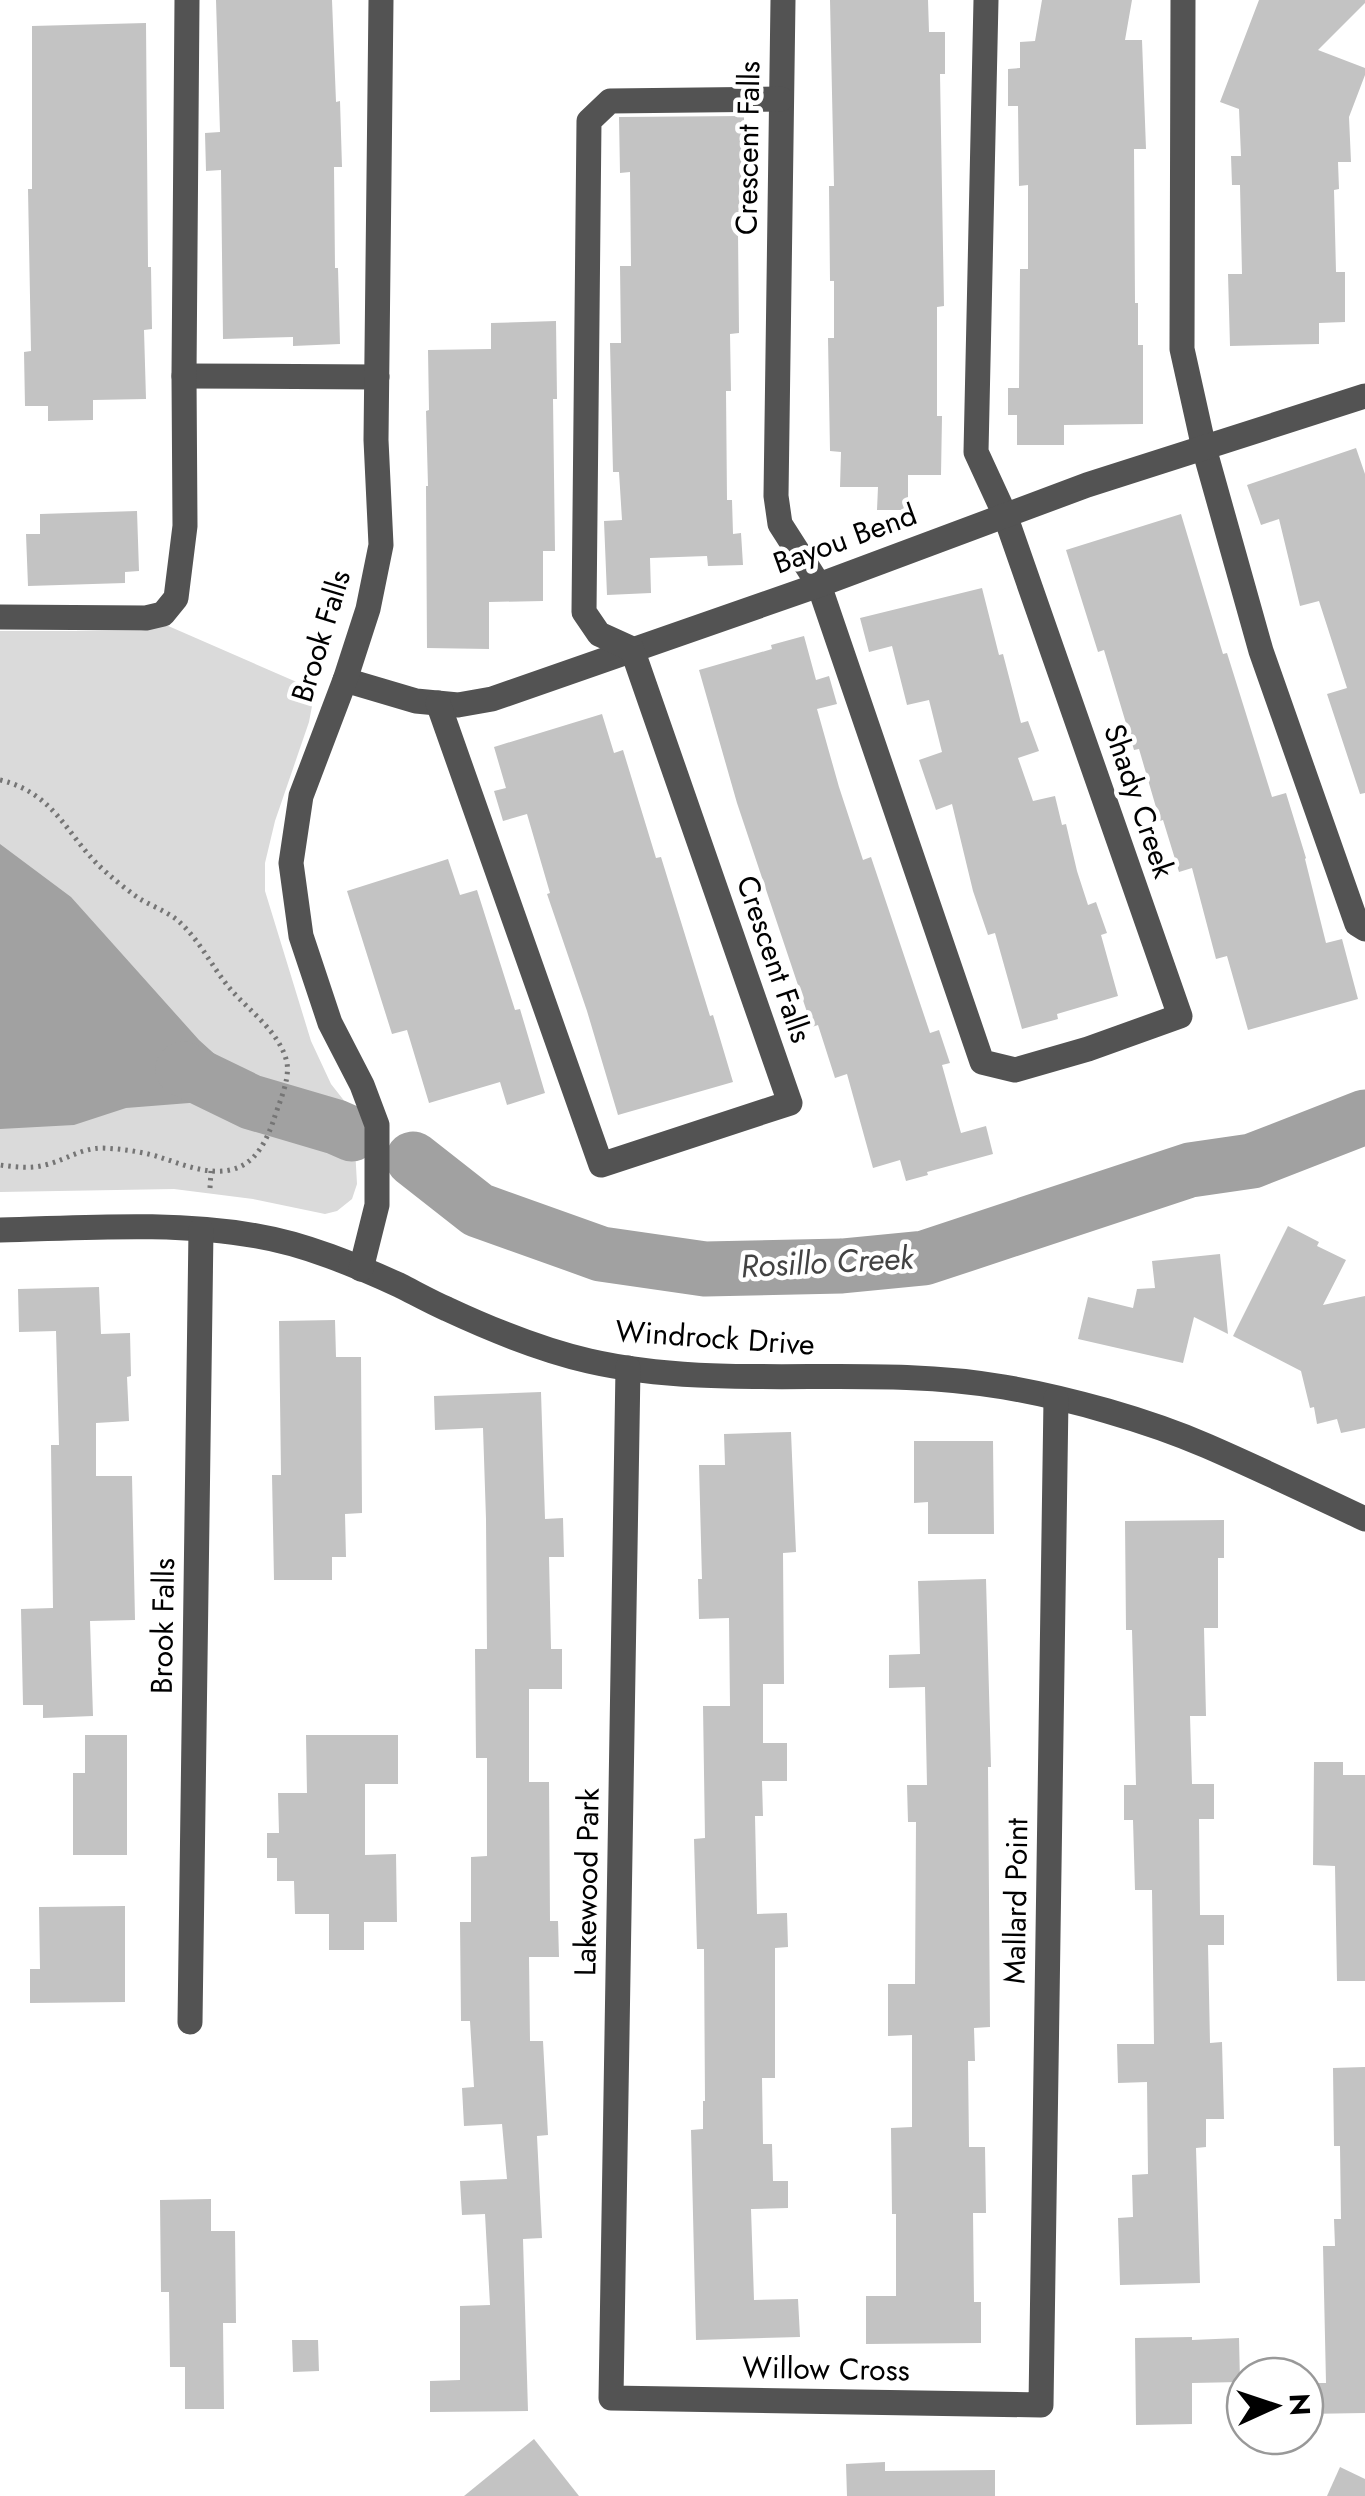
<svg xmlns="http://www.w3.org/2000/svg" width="1365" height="2496" font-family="Jost,sans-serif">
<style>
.green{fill:#dadada}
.water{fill:#a1a1a1}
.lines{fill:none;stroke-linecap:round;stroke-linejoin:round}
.river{stroke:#a1a1a1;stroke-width:55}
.building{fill:#c3c3c3}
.path{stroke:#757575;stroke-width:5;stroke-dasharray:2.5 5;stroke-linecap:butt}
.minor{stroke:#535353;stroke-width:25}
.labels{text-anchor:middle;stroke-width:9;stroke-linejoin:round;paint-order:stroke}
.street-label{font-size:30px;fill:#000;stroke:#fff}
.water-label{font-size:32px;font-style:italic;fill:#424242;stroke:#fff}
</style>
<rect width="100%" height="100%" fill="#fff"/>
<polygon class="green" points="166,625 315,690 309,722 275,821 265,863 265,891 311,1041 331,1084 353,1112 357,1184 352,1199 337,1211 325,1214 253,1199 174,1189 0,1192 0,631 141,631"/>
<polygon class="water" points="0,844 71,897 199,1040 251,1087 251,1102 235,1111 202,1102 126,1108 74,1125 0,1129"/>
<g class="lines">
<g class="river">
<polyline points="183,1069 251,1102 336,1127 352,1134"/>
<polyline points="413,1159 478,1210 601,1254 705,1269 842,1266 924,1258 1190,1170 1252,1161 1365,1117"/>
</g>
</g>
<g class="building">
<polygon points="216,0 332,0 336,102 340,101 342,167 334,167 335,268 338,268 340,344 293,346 293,337 223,339 221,170 206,171 205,133 220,132"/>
<polygon points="830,0 928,0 929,32 945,32 945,74 940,74 944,306 937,307 937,416 942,416 941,475 908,475 908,510 877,510 878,487 840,487 841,452 830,451 828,338 834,338 834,281 830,281 829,186 834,186"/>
<polygon points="1042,0 1132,0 1125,40 1142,40 1146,149 1134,149 1135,303 1138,303 1138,345 1143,345 1143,424 1064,425 1064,445 1017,445 1017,415 1008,415 1008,388 1019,388 1020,269 1028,269 1028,185 1019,186 1018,106 1008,106 1008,69 1020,68 1020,42 1035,41"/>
<polygon points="1259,0 1365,0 1365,3 1318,50 1365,68 1365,75 1349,117 1351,162 1338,162 1339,189 1334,190 1336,272 1345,272 1345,322 1319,323 1319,344 1230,346 1228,274 1242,274 1240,185 1232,185 1231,156 1241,156 1239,109 1220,102"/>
<polygon points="146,23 148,267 151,267 152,329 144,330 146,399 93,400 93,420 48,421 48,406 25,406 24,352 31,351 28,189 32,189 32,26"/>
<polygon points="744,116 745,182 739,182 740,232 738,232 739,333 730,334 731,391 726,391 727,500 732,500 733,534 741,533 743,565 708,566 707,556 650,558 651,593 607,595 604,521 622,520 619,472 613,472 610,343 621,343 620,266 631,266 630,172 620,173 619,117"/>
<polygon points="556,321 557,399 553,399 555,551 543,551 543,601 489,602 489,649 427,648 426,486 428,486 426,411 429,410 428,350 491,349 491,323"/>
<polygon points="1356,448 1365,474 1365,793 1360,794 1327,694 1347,688 1319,601 1300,606 1279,519 1261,525 1247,485"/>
<polygon points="137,511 139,571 125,572 125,583 28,586 26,534 40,534 40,514"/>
<polygon points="1181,514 1223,654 1227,653 1272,797 1286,793 1306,858 1305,859 1326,943 1342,939 1358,999 1248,1030 1227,956 1216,959 1192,868 1179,872 1163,820 1160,821 1139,749 1134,750 1104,650 1098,652 1066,550"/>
<polygon points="982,588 999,655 1003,654 1021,723 1028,721 1039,751 1018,758 1033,801 1055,796 1062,825 1066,824 1077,871 1088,905 1096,902 1107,933 1101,935 1118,996 1057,1014 1058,1019 1022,1029 995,933 988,935 973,891 952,804 936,810 919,760 942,752 929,700 907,705 892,646 869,652 860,618"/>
<polygon points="804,636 816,680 829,676 837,704 817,709 839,787 863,860 871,857 930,1033 939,1030 950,1063 942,1065 961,1133 986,1126 993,1154 927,1172 928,1175 906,1181 900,1160 873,1168 847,1074 835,1078 818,1025 812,1027 737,803 699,670 772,649 771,645"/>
<polygon points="602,714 614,753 623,750 656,858 661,857 710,1016 713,1015 733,1082 618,1115 587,1011 547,894 550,893 527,814 503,821 494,791 506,788 494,747"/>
<polygon points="448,859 460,895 477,890 515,1010 520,1009 545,1093 507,1105 500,1082 429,1103 407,1030 392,1034 347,891"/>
<polygon points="1288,1226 1319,1242 1317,1246 1346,1260 1323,1305 1365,1296 1365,1428 1341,1433 1337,1419 1317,1424 1314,1407 1310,1408 1301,1371 1233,1336"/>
<polygon points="1220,1254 1228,1334 1194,1317 1183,1363 1078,1339 1088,1297 1133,1308 1137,1289 1155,1288 1152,1261"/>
<polygon points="99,1287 101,1334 130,1333 131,1376 127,1377 129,1421 96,1423 96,1476 132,1476 135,1620 90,1621 93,1716 43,1718 43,1705 23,1705 21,1609 53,1608 51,1445 59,1445 56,1331 19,1332 18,1289"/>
<polygon points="335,1320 336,1357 361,1357 362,1513 345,1514 346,1557 332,1557 332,1580 274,1580 272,1475 281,1475 279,1321"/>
<polygon points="541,1392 545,1519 563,1518 564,1557 549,1557 551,1649 562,1649 562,1689 529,1689 529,1782 549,1782 550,1921 558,1921 559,1957 529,1957 530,2041 543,2041 548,2135 537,2136 542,2238 523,2239 528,2411 430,2412 430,2381 460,2380 460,2306 490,2305 485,2214 462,2215 460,2181 507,2179 502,2124 464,2126 462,2088 474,2087 470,2021 461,2021 460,1922 471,1922 471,1857 487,1856 487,1758 476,1758 475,1649 487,1649 486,1519 483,1428 435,1430 434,1396"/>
<polygon points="791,1432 796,1552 783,1553 784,1684 763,1684 763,1743 787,1743 787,1781 762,1781 763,1816 755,1816 757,1914 787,1913 788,1947 775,1948 775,2078 762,2078 763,2144 772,2144 773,2181 788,2181 788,2208 751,2209 754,2300 798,2299 800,2337 696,2340 691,2130 703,2129 703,2101 705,2101 704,1949 697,1949 694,1839 705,1838 703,1706 730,1706 729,1618 699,1619 698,1579 702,1579 699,1465 725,1465 724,1434"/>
<polygon points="914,1441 993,1441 994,1534 928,1534 928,1502 914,1503"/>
<polygon points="1224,1520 1224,1558 1218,1558 1218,1628 1204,1628 1206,1716 1190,1716 1192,1784 1214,1784 1214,1819 1199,1819 1200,1915 1224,1915 1224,1945 1208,1945 1210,2043 1222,2042 1224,2119 1206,2119 1206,2147 1196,2148 1200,2283 1120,2285 1118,2218 1133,2217 1132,2175 1148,2174 1147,2082 1118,2083 1117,2044 1154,2044 1152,1890 1135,1890 1133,1820 1124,1820 1124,1785 1136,1785 1132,1630 1126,1630 1125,1521"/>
<polygon points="986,1579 991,1767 988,1767 990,2027 974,2028 975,2061 968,2061 969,2147 985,2147 986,2213 973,2213 974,2302 981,2302 981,2343 866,2344 866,2296 896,2296 896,2214 892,2214 891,2128 912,2127 912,2035 888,2036 888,1984 915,1984 916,1822 908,1822 907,1785 927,1785 925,1687 889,1688 889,1655 920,1654 918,1581"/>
<polygon points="85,1735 127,1735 127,1855 73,1855 73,1773 85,1773"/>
<polygon points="306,1735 398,1735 398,1784 365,1784 365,1855 396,1854 397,1922 364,1922 364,1950 329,1950 329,1914 295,1914 294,1881 277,1881 277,1858 267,1858 267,1833 279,1833 278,1793 307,1793"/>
<polygon points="1314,1762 1343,1762 1343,1775 1365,1775 1365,1981 1337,1981 1335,1866 1313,1865"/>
<polygon points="125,1906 125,2002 30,2003 30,1969 40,1969 39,1907"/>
<polygon points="1365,2067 1365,2413 1305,2414 1305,2383 1326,2383 1323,2246 1335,2246 1334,2219 1341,2219 1340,2146 1334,2146 1333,2068"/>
<polygon points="211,2199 211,2231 235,2231 236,2323 223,2323 224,2409 185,2409 185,2367 170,2367 169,2292 161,2292 160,2200"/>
<polygon points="1192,2337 1192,2340 1239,2338 1240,2382 1192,2383 1192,2424 1136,2425 1135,2338"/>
<polygon points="292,2340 318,2340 319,2371 293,2372"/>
<polygon points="534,2439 579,2496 464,2496"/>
<polygon points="885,2462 885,2471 995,2470 995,2496 847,2496 846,2464"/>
<polygon points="1340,2467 1365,2479 1365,2496 1327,2496"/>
</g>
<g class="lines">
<g class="path">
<path d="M0,780C58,794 67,839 107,873C116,881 127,890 137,897C149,905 164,910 176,919C200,939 212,968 232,991C251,1012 281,1034 287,1063C290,1081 278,1105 273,1122C265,1144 254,1165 230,1170C205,1175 179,1163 156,1156C138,1151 121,1149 103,1148C81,1148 66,1160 45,1165C31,1169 15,1167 0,1165"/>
<polyline points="210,1188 211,1171"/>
</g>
<g class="minor">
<polyline points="783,0 776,496 780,524 819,585 982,1062 1015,1070 1088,1049 1180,1016 1005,515 976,452 986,0"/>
<polyline points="1183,0 1182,349 1204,448 1261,651 1357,924 1365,929"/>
<polyline points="184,376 377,377"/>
<polyline points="0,617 146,618 163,614 176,598 185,526 184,376 187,0"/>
<polyline points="345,680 416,701 458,705 492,699 819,585 1087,485 1365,396"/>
<polyline points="438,703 601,1165 790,1103 632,649 599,634 584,612 589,121 610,101 781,99"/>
<path d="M0,1230C85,1228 172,1221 257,1236C305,1244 355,1265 399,1285C415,1293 431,1302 447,1309C492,1330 541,1350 589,1361C725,1392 867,1363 1004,1387C1068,1398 1147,1420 1207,1446C1260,1469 1312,1494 1365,1519"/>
<polyline points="361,1269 377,1205 377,1125 362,1085 330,1023 301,936 291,863 301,796 345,680 368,609 381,545 376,440 381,0"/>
<polyline points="628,1368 611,2398 1041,2405 1056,1399"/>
<polyline points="190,2022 201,1230"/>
</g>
</g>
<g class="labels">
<g class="street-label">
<text transform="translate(748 148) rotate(-89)" y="10">Crescent Falls</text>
<text transform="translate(845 539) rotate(-20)" y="10">Bayou Bend</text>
<text transform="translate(321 636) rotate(-73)" y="10">Brook Falls</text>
<text transform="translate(1139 801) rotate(71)" y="10">Shady Creek</text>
<text transform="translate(774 959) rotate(71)" y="10">Crescent Falls</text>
<text transform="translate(715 1338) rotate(4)" y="10">Windrock Drive</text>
<text transform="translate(163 1626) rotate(-89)" y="10">Brook Falls</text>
<text transform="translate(587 1882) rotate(-89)" y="10">Lakewood Park</text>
<text transform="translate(1016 1901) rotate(-89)" y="10">Mallard Point</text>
<text transform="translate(826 2369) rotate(1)" y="10">Willow Cross</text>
</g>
<g class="water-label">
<text transform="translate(827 1262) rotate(-3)" y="11">Rosillo Creek</text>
</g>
</g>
<g transform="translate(1275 2406) rotate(87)"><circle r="48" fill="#ffffff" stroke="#999999" stroke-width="2.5"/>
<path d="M0-8L18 38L0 25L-18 38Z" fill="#000000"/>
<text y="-15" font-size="28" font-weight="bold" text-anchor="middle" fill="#000000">N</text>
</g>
</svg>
